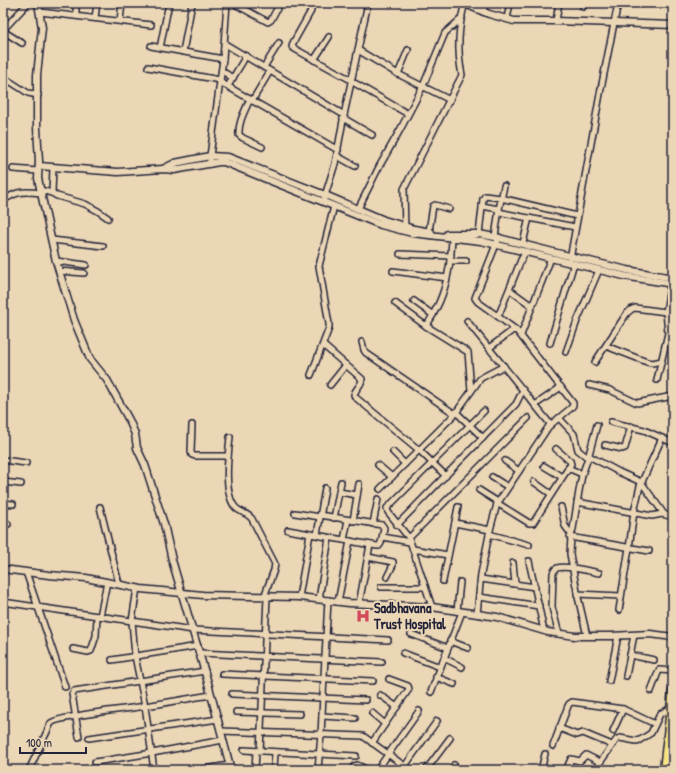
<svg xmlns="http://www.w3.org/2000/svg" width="676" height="773" font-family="'Patrick Hand',sans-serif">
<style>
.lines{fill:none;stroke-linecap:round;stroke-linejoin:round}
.minor-casing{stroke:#22223b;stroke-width:8}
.tertiary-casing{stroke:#22223b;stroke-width:9}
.trunk-casing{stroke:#22223b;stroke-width:11}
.minor{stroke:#ebd7b5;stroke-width:5}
.tertiary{stroke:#ebd7b5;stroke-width:6}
.trunk{stroke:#f6e381;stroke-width:8}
.labels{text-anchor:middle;stroke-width:4;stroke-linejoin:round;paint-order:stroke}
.poi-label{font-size:14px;font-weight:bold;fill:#22223b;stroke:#ebd7b5;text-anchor:start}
</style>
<rect width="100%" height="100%" fill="#ebd7b5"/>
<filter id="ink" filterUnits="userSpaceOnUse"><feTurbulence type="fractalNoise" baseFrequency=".025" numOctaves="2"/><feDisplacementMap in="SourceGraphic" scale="8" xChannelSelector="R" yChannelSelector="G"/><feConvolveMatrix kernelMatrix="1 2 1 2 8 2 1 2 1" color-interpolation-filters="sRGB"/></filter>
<g filter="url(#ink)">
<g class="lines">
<defs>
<g id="minor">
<polyline points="233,3 268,22 271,20 280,3"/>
<polyline points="302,3 309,6 311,11 293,43 292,47 295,49 351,80"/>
<polyline points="583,7 584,3"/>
<polyline points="40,12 151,25"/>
<polyline points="483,12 485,3"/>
<polyline points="76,16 76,3"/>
<polyline points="95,18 97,3"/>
<polyline points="507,19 510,3"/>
<polyline points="120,21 122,3"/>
<polyline points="556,21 559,3"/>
<polyline points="3,30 28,3"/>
<polyline points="3,31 22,43"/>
<polyline points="225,44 344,115"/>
<polyline points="151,46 223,59"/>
<polyline points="160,48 169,3"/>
<polyline points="358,50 398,74 450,100"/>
<polyline points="183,52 192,3"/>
<polyline points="314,60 329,37"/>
<polyline points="148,67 220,80"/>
<polyline points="264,67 279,43"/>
<polyline points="222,71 233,78"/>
<polyline points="398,74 408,50"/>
<polyline points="3,77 28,93 38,95"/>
<polyline points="351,81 408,114"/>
<polyline points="220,82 338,150"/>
<polyline points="228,86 246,56"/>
<path d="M250,99C245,111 238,122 239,135L243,138L262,147"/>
<polyline points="252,101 270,71"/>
<polyline points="343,118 372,135"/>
<polyline points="337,156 355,166"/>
<polyline points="210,164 210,156 223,59 227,3"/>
<polyline points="13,169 38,171"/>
<polyline points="40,190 52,193 57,196 85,204 98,211 108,218"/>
<polyline points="52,193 53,167"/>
<path d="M3,200C8,198 13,194 18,193C25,191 33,192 41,193"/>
<polyline points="323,202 335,164 344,115 368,3"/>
<polyline points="482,206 499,209"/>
<polyline points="358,209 379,167 400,130 423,86 445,33 462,18"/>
<polyline points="498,212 575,227"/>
<path d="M405,229L404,189L462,75C457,51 458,27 465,3"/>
<polyline points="429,231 433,206 435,205 449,209"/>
<polyline points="479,234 483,199 485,196 501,198 577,216"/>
<polyline points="495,237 499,209 504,186"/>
<polyline points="499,237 475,298 478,302 496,315 516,330"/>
<polyline points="52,240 103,246"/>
<polyline points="523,243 529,218"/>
<polyline points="400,254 451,256"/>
<polyline points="570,259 600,94 618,3"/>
<polyline points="56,261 86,265"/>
<polyline points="450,261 466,261"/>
<polyline points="59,271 84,273"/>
<polyline points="393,271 447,278"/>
<polyline points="510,290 532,306"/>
<polyline points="414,301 433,315"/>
<polyline points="395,303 426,326 468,352 471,391"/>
<polyline points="497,315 500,312 521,260 526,251"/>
<polyline points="467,321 551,425"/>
<path d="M426,326C431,320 433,314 437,307C448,285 451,262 452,238"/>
<polyline points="521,335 551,258"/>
<polyline points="362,342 364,350 366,353 455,414"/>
<polyline points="550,343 574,263"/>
<path d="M323,345L362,379C362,385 355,389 354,395L355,397L419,450L446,476"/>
<polyline points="606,346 647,362 652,363 662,361"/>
<polyline points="566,352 577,321 599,270"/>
<polyline points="595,362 627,313 632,309 635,308 666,312"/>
<polyline points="311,375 329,328 329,324 319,266 334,206"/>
<polyline points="657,380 668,333 666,312 671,280"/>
<polyline points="330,385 346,365"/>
<polyline points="589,385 610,390 637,403 673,396"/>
<polyline points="535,405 561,387"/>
<polyline points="456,412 483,438"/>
<polyline points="559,418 574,434 578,450 588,458"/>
<polyline points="611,422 644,430 673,443"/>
<polyline points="192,425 191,452 192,455 195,456 228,456"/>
<path d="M230,437C228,455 223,495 236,508C241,513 248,513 252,519L275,564L274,570L264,597"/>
<polyline points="605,445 622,449 625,448 631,426"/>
<polyline points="393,452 405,464"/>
<polyline points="589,456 619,472 641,482 664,514"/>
<polyline points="3,460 26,463"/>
<polyline points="505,461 519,471"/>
<polyline points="378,465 392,477"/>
<polyline points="544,466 562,477"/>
<polyline points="568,468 582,474"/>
<polyline points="492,477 508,487"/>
<polyline points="3,482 21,484"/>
<polyline points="534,482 551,494"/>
<polyline points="380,489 455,414 480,379 483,377 504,366"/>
<polyline points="479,490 498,502"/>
<polyline points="339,492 357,495"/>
<polyline points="577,502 652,516 662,514 673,517"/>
<polyline points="3,503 13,504"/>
<polyline points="497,503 529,523 533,523 571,464 570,461 556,449"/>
<polyline points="100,507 119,584"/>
<polyline points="561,507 565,526 571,534"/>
<polyline points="295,513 320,517"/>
<polyline points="334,518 341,482"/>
<polyline points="353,521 359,484"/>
<polyline points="455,523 490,530"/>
<polyline points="3,524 8,524"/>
<polyline points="373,524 378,499"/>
<polyline points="397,525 516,404 523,390"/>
<polyline points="288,530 377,546 379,546 381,543 384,528 382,525 320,515"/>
<polyline points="489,534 529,545"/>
<polyline points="317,535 325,488"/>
<polyline points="383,537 410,542"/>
<polyline points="570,537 649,551"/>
<polyline points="409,538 388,512 387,508 484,411"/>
<polyline points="344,540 348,520"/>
<polyline points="413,549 448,555"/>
<polyline points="368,557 393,562 393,565 387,577"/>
<polyline points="529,561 544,631"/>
<polyline points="513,563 515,584"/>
<polyline points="26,572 65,687"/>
<polyline points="481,579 535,587"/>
<polyline points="443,581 458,507"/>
<polyline points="381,587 425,587"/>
<polyline points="137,588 132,621 135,656 145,706 154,770"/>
<polyline points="577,594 621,596"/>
<polyline points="299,597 310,534"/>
<polyline points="479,597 539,606"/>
<polyline points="319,599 329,538"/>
<polyline points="3,602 193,630 388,640"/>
<polyline points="338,602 350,541"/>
<polyline points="359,604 370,545"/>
<polyline points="432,607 409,538 528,418"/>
<polyline points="619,610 629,548 634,512 640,486 662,438"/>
<polyline points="457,611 460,582"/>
<polyline points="477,614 481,574 490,530 497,504 549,426 571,408 573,405 573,403 517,331 513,330 489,348"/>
<polyline points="100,616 107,582"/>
<polyline points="411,634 448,648"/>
<path d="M559,634L552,607L553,573C555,570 554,569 557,568C568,565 588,571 599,573"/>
<polyline points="587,636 578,597 570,554 571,536 573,529 579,491 582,475 588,458 597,425"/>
<polyline points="450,641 468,648"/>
<polyline points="73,649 88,652 91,651 96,636 97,616"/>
<polyline points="200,653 382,662"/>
<polyline points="403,653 440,667"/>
<polyline points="630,655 654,660"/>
<polyline points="444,658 462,667"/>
<polyline points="112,660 198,646"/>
<polyline points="222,674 373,681"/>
<polyline points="626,676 634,635"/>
<polyline points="436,677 454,684"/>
<polyline points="609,681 618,636"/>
<polyline points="651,691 659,670 673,671"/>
<polyline points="431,692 462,612"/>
<polyline points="232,694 366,700"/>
<polyline points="380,695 397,707"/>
<polyline points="236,712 300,714"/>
<polyline points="372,713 385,724"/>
<polyline points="322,716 355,718"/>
<polyline points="559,728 577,735 583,733 612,745"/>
<polyline points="221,731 363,736 410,770"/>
<polyline points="613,731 623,709"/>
<polyline points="79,737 72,694 74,691 205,671"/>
<polyline points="89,738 218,719"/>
<polyline points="372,743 409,689 408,686 389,679"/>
<polyline points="553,746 568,706 569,704 572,702 623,709 655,724"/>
<polyline points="244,750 356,756"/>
<polyline points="260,751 267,597"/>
<polyline points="95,762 152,753 223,740"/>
<polyline points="274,769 275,752"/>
<path d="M29,770L51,723C59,716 129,709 145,706C167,703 189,698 211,695"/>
<polyline points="199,770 229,765"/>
<polyline points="255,770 256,751"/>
<polyline points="318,770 321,734 328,600"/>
<polyline points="352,770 354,766 357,765 368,770"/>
<polyline points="377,770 419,711"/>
<polyline points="402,770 437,721"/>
<polyline points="426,770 450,738"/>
<polyline points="451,770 454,765"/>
<polyline points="541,770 545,754"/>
<polyline points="566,770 571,759 580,761 586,755 600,762"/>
<polyline points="596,770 596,768 617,739 620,738 636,741 640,740 651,733 660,714 671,708"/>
</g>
<g id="tertiary">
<polyline points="38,3 42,28 37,75 37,128 39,161 38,178 41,193 56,261 74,320 90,359 107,380 129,420 135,434 137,448 145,465 164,524 172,560 208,683 231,770"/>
<polyline points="463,3 489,14 514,21 556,21 673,25"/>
<polyline points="39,166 118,172 163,169 174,170 219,162 224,162 381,225 412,233 481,241 624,276 673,284"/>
<polyline points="163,169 175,163 210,156 228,157 325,195 384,220 414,229 431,232"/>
<polyline points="447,234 479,234 495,237 561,254 627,270 673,278"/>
<polyline points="3,569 49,575 86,578 141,589 203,595 299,597 349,603 432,607 497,617 548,632 575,636 611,636 650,634 673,637"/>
</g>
<polyline id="trunk" points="664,770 673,691"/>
</defs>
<use href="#minor" class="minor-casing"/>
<use href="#tertiary" class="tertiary-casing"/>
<use href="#trunk" class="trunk-casing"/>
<use href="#minor" class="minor"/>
<use href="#tertiary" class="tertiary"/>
<use href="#trunk" class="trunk"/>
</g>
</g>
<defs>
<symbol id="hospital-bare" viewBox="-9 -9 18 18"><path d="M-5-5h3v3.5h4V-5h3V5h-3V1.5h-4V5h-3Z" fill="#d1495b" stroke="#ebd7b5" stroke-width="2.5" paint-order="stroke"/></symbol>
</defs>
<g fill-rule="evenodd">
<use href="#hospital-bare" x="353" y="606" width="20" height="20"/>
</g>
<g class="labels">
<g class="poi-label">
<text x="374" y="613">Sadbhavana<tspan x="374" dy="16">Trust Hospital</tspan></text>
</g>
</g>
<rect width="676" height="773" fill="none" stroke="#ebd7b5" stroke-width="16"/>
<rect x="8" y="8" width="660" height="757" fill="none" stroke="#22223b" stroke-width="1.5" filter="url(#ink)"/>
<path d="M20 747v6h66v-6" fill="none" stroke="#22223b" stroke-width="2"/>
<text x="26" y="747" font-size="12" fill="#22223b" stroke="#ebd7b5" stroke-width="3" paint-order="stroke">100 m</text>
</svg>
